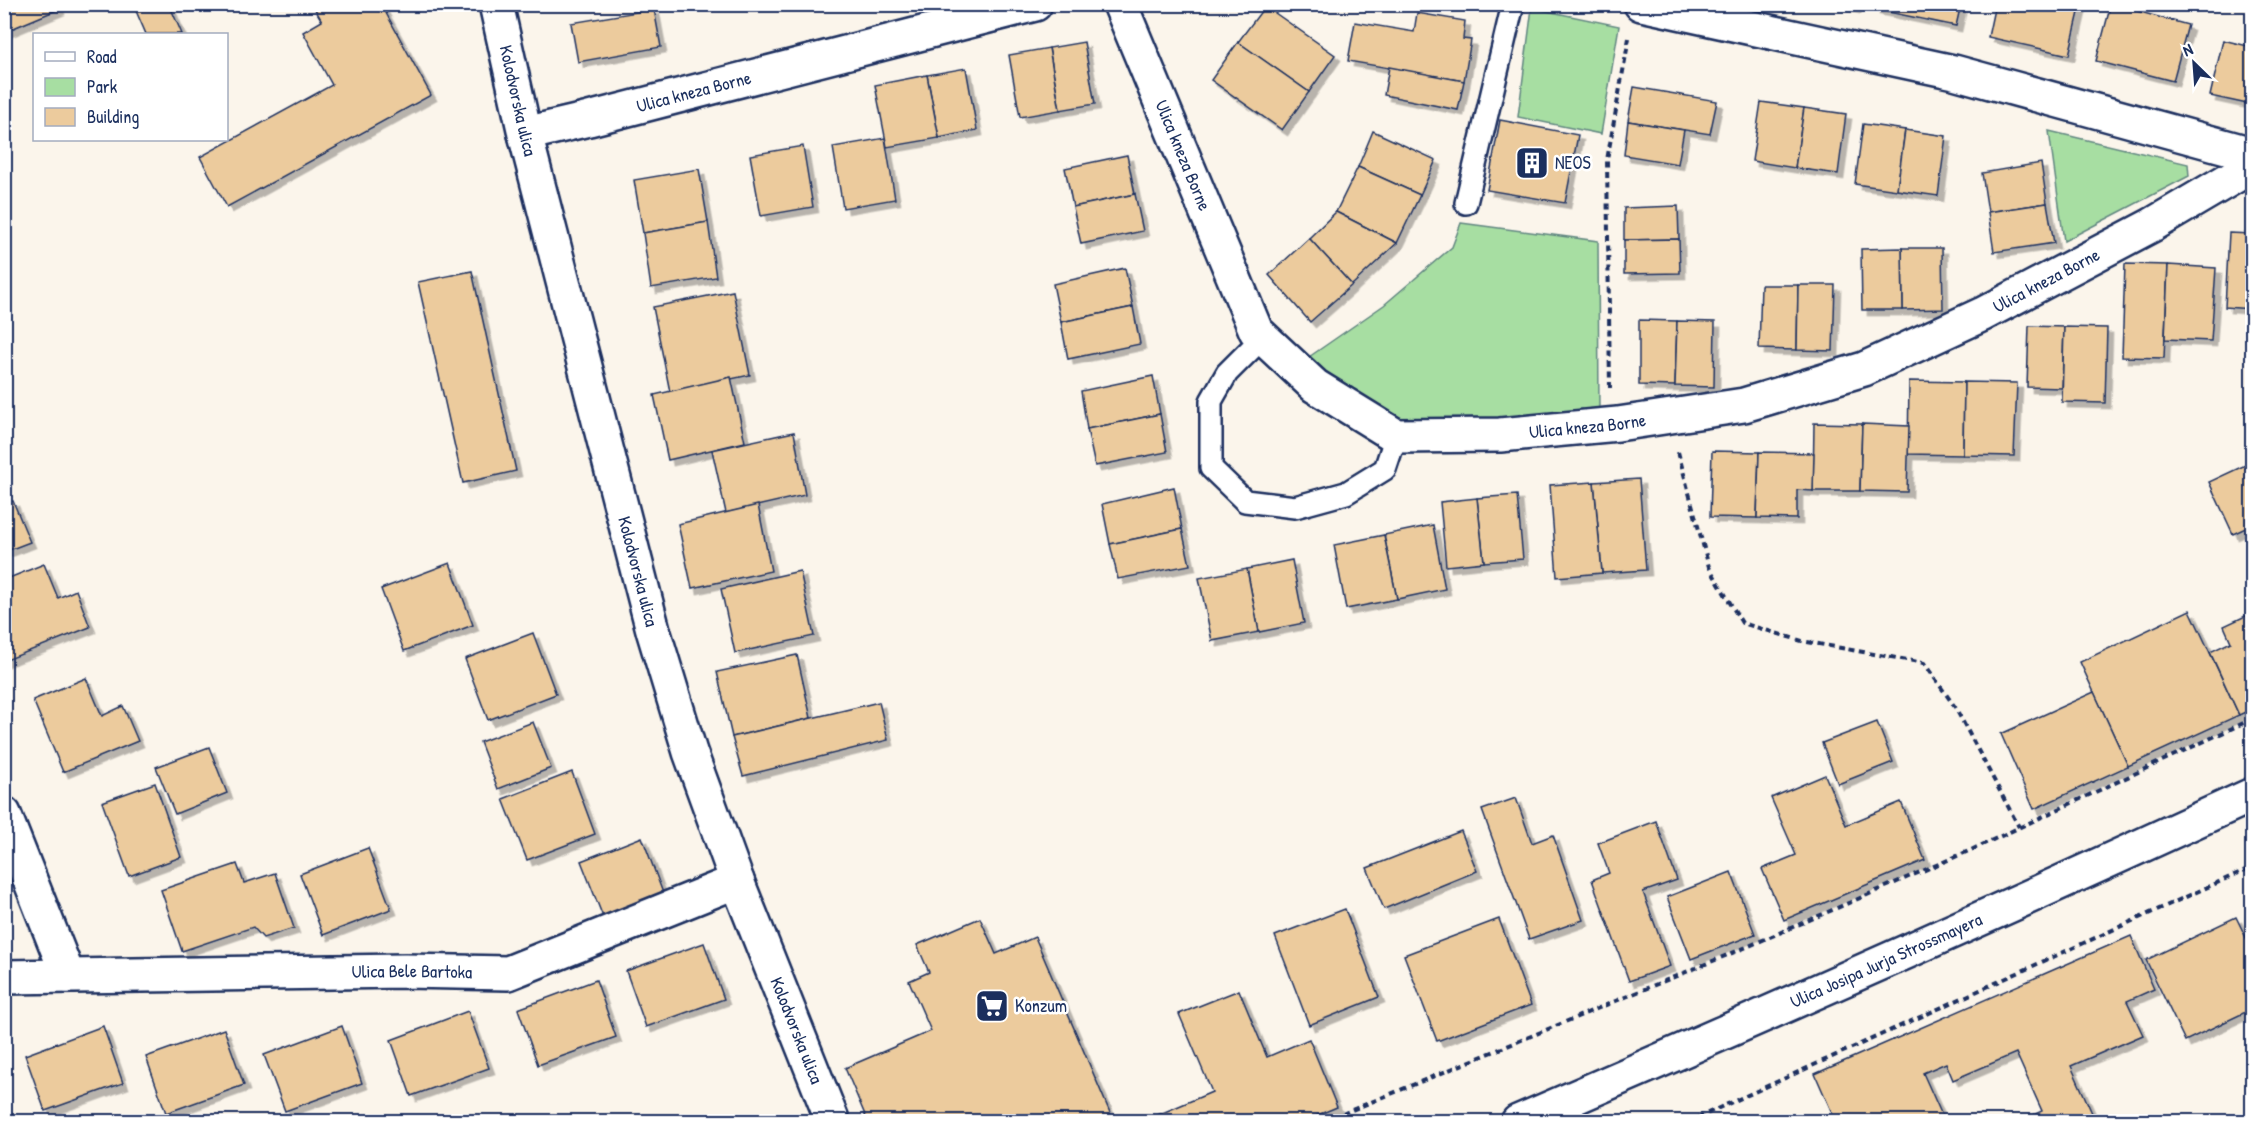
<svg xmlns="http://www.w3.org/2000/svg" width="2257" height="1126" font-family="'Patrick Hand',sans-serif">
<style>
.green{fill:#a7dea2;stroke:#618680;stroke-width:1.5}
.building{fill:#eccb9d;stroke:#1b2f5e;stroke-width:1.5;filter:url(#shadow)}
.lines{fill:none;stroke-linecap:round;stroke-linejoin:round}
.lane-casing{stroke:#1b2f5e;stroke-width:26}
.street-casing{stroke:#1b2f5e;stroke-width:38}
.primary-casing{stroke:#1b2f5e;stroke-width:38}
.path{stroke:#1b2f5e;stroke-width:4;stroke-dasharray:6 4.5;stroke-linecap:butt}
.lane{stroke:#fff;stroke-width:21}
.street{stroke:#fff;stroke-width:33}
.primary{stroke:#fff;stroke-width:33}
.labels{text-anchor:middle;stroke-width:5;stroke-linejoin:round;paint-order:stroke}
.street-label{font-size:18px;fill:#1b2f5e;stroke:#fff}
.poi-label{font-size:18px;fill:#1b2f5e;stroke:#fff;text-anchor:start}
</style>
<defs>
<filter id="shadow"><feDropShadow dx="5.5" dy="5.5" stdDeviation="0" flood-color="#0004"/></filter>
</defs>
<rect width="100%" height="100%" fill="#fbf5eb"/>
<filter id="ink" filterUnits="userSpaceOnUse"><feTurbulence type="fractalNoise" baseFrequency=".0167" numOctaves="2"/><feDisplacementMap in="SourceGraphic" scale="12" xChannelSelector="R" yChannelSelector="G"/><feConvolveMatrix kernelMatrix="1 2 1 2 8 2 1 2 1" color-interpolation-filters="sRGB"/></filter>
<g filter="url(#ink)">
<g class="green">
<polygon points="1532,8 1619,26 1601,134 1518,117"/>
<polygon points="2049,131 2188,164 2189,176 2064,241"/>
<polygon points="1461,223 1598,241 1599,413 1500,421 1401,421 1325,378 1306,359 1384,305 1452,247"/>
</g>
<g class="building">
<polygon points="4,4 58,4 59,9 4,32"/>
<polygon points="133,4 169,4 182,34 146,34"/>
<polygon points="312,4 381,4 431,95 227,207 200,157 332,85 303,32 322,21"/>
<polygon points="1836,4 1856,4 1855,8"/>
<polygon points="1876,4 1961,4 1956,26 1874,9"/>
<polygon points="1995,4 2081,4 2069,55 1988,37"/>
<polygon points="2111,4 2188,25 2173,81 2096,61"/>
<polygon points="1265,6 1335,55 1309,92 1238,42"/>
<polygon points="654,9 661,47 578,62 571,23"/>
<polygon points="1417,13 1465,21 1463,39 1471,40 1464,81 1348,61 1355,22 1414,32"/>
<polygon points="2223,40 2252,47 2252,105 2210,96"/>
<polygon points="1084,42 1095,104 1060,110 1049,48"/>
<polygon points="1238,42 1309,92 1282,130 1211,80"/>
<polygon points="1049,48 1060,110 1020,117 1009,55"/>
<polygon points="1389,67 1464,81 1458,110 1384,95"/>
<polygon points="966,68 977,130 939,138 927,75"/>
<polygon points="927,75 939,138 887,147 875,85"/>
<polygon points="1634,87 1717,101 1710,134 1628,121"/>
<polygon points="1761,102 1804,108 1795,168 1752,161"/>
<polygon points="1804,108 1846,114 1838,174 1795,168"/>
<polygon points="1500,120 1578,135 1565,203 1487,190"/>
<polygon points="1628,121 1684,130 1678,164 1624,155"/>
<polygon points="1863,124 1905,130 1897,190 1855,184"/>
<polygon points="1905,130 1946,136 1938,196 1897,190"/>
<polygon points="1373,131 1436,160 1420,195 1358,167"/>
<polygon points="885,138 895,199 843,208 833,147"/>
<polygon points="803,146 813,207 761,216 750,155"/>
<polygon points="1127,155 1135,194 1073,207 1065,168"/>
<polygon points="2041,163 2047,203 1988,212 1982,173"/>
<polygon points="1358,167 1420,195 1397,243 1336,212"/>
<polygon points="699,169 708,222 643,233 634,180"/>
<polygon points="1135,194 1143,231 1081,244 1073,207"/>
<polygon points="2047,203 2054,243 1994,252 1988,212"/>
<polygon points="1678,206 1679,239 1624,240 1624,208"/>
<polygon points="1336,212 1397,243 1352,285 1309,238"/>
<polygon points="708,222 716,277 651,288 643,233"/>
<polygon points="2229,233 2252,234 2252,309 2225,307"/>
<polygon points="1309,238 1352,285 1310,322 1269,275"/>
<polygon points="1679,239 1680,273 1624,274 1624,240"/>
<polygon points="1902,248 1942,248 1943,309 1903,310"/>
<polygon points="1902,248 1903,310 1862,310 1861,249"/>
<polygon points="2125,264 2168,265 2164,358 2122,357"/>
<polygon points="2168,265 2216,268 2211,341 2165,339"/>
<polygon points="1125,268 1133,307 1061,322 1053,284"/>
<polygon points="472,271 516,471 463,483 418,282"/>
<polygon points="1761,285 1798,285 1797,350 1759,349"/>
<polygon points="1798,285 1835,285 1833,351 1797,350"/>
<polygon points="733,291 750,375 670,392 653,307"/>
<polygon points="1133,307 1140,344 1068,359 1061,322"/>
<polygon points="1639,320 1677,321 1675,386 1639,385"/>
<polygon points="1677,321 1715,322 1714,387 1675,386"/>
<polygon points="2029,326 2064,327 2062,388 2027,387"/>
<polygon points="2064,327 2107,328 2105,403 2062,402"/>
<polygon points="1153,376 1160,414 1087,429 1081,391"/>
<polygon points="731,377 745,442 668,460 654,395"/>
<polygon points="1909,381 1964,382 1963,455 1908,454"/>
<polygon points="1964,382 2017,383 2014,456 1963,455"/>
<polygon points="1160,414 1167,452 1095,466 1087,429"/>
<polygon points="1814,423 1862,424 1860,491 1813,491"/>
<polygon points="1862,424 1909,426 1907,492 1860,491"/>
<polygon points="794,432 805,495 726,513 712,450"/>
<polygon points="1712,451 1759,452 1757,518 1710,517"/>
<polygon points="1759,452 1814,453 1813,491 1797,490 1797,519 1757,518"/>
<polygon points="2252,462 2252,525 2233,534 2209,482"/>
<polygon points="1639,479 1646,570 1602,573 1594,482"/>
<polygon points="1594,482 1602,573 1557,577 1550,485"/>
<polygon points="1174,487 1182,529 1110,544 1102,504"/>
<polygon points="1517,495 1523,559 1484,562 1477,498"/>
<polygon points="1477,498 1484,562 1446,566 1440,502"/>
<polygon points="13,501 30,542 4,552 4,504"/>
<polygon points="758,505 771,571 692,588 678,524"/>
<polygon points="1433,525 1445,589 1397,599 1384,535"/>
<polygon points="1182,529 1190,565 1118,579 1110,544"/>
<polygon points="1384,535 1397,599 1346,609 1334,545"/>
<polygon points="1292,560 1304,623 1259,632 1247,569"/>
<polygon points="450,563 473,625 404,651 381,589"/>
<polygon points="44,564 58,598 76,590 90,627 4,661 4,580"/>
<polygon points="1247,569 1259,632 1212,641 1199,578"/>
<polygon points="800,571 814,636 735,653 721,589"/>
<polygon points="2190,610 2239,715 2128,766 2080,662"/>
<polygon points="2252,613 2252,709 2239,715 2210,652 2231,642 2224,626"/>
<polygon points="533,633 556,694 488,720 465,659"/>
<polygon points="797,655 811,718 732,737 717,672"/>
<polygon points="86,678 102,716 123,706 138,741 63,772 33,700"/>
<polygon points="2094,692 2128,766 2034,809 2001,734"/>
<polygon points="879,702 888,740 743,776 732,737"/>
<polygon points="533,722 551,768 498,789 480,742"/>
<polygon points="1877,722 1893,762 1838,784 1822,743"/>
<polygon points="209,747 227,793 175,814 156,767"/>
<polygon points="572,772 595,834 527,860 503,799"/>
<polygon points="1825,775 1846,825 1901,802 1925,860 1784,920 1762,869 1796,855 1771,798"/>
<polygon points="155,783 181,857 129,876 102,802"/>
<polygon points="1516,798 1532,843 1553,835 1583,920 1529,939 1482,810"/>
<polygon points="1656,821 1677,880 1643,892 1670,966 1629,981 1592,880 1609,873 1598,843"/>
<polygon points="1461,831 1477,871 1384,909 1367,868"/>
<polygon points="642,837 663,893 603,917 581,861"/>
<polygon points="368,848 391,909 323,935 300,874"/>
<polygon points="237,864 244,883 275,873 294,928 263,938 253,927 182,951 161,890"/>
<polygon points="1731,872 1755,934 1691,959 1667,897"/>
<polygon points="1345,909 1379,997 1309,1025 1275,936"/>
<polygon points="2236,917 2252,950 2252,1009 2185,1041 2146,960"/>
<polygon points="980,918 996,954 1035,937 1114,1122 868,1122 845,1068 931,1031 909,981 929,972 917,945"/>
<polygon points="1499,919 1531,1005 1437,1041 1404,955"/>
<polygon points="2131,936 2154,989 2127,1001 2143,1035 2071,1066 2096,1122 2018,1122 2042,1111 2016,1053 1953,1080 1946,1063 1923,1073 1945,1122 1836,1122 1815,1074"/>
<polygon points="704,943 724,999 646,1027 626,971"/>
<polygon points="596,980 616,1037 538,1065 518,1009"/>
<polygon points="1239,990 1267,1057 1309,1039 1337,1107 1301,1122 1141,1122 1212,1092 1179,1014"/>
<polygon points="468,1011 489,1068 411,1096 391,1040"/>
<polygon points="103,1026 123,1083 45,1111 25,1055"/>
<polygon points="342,1026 362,1083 285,1111 264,1055"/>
<polygon points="224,1029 244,1085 166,1113 146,1057"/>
</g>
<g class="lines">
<defs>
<g id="lane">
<polyline points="1466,203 1513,4"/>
<polyline points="1263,337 1227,373 1211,401 1211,468 1245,501 1295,507 1346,493 1385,469 1396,436"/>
</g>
<g id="street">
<path id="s1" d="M496,4L525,134L653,630L690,752L737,881L833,1122"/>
<path id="s2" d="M1120,4L1256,331L1315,386L1396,436L1500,435L1618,424L1744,405L1864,369L1983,314L2152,225L2252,166"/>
<polyline points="1641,4 1954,72 2252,154"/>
<path id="s3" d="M525,134L589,119L1035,4"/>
<polyline points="4,814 68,976"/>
<path id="s4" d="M4,977L405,971L508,973L737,881"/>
</g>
<g id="primary">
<path id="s5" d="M1518,1122C1764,1016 2009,907 2252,795"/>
</g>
</defs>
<use href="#lane" class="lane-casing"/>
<use href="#street" class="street-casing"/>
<use href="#primary" class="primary-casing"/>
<g class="path">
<polyline points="1610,388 1607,160 1629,38"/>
<polyline points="1678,452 1709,567 1742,623 1802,641 1924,663 1955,707 2019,827"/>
<polyline points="1323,1122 1749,946 1971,850 2252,719"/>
<polyline points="1688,1122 2252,867"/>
</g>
<use href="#lane" class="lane"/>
<use href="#street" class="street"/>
<use href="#primary" class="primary"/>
</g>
</g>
<defs>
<symbol id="building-square" viewBox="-11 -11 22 22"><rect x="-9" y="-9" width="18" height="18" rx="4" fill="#1b2f5e" stroke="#fff"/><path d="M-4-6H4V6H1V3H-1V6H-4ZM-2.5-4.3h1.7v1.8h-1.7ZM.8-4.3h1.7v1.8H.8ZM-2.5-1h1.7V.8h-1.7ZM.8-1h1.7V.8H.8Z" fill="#fff"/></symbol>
<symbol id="supermarket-square" viewBox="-11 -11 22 22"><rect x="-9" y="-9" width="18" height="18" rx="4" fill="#1b2f5e" stroke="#fff"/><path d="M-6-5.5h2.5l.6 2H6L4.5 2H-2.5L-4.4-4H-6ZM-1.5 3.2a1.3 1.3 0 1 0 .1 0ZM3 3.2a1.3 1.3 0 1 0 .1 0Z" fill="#fff"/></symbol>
</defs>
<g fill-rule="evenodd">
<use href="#building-square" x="1513" y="144" width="38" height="38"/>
<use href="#supermarket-square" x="973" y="987" width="38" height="38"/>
</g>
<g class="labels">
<g class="street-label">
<text dy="6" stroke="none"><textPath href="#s3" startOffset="174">Ulica kneza Borne</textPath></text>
<text dy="6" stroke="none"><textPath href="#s1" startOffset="99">Kolodvorska ulica</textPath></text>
<text dy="6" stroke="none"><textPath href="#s2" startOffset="164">Ulica kneza Borne</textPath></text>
<text dy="6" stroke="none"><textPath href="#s2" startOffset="1208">Ulica kneza Borne</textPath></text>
<text dy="6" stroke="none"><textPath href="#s2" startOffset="722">Ulica kneza Borne</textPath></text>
<text dy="6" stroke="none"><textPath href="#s1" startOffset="585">Kolodvorska ulica</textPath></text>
<text dy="6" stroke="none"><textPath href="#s5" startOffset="402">Ulica Josipa Jurja Strossmayera</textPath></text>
<text dy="6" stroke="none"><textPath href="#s4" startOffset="408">Ulica Bele Bartoka</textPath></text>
<text dy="6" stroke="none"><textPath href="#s1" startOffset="1071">Kolodvorska ulica</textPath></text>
</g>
<g class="poi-label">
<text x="1555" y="169">NEOS</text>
<text x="1015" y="1012">Konzum</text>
</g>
</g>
<rect width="2257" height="1126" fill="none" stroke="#fff" stroke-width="24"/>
<rect x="12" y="12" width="2233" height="1102" fill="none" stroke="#1b2f5e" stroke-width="2" filter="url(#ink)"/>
<rect x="33" y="33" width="195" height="108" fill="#ffffff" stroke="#a4acbf" stroke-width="1.5"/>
<rect x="45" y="52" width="30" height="9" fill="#ffffff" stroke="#a4acbf" stroke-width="1.5"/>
<text x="87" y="63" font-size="18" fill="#1b2f5e">Road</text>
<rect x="45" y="78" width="30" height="18" fill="#a7dea2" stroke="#a4acbf" stroke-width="1.5"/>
<text x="87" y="93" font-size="18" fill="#1b2f5e">Park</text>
<rect x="45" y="108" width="30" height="18" fill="#eccb9d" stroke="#a4acbf" stroke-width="1.5"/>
<text x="87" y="123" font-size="18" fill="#1b2f5e">Building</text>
<g transform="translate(2194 63) rotate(335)" stroke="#ffffff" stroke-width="4.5" paint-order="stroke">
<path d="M0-4.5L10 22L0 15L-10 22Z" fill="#1b2f5e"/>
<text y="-9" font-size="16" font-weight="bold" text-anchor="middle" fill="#1b2f5e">N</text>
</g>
</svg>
